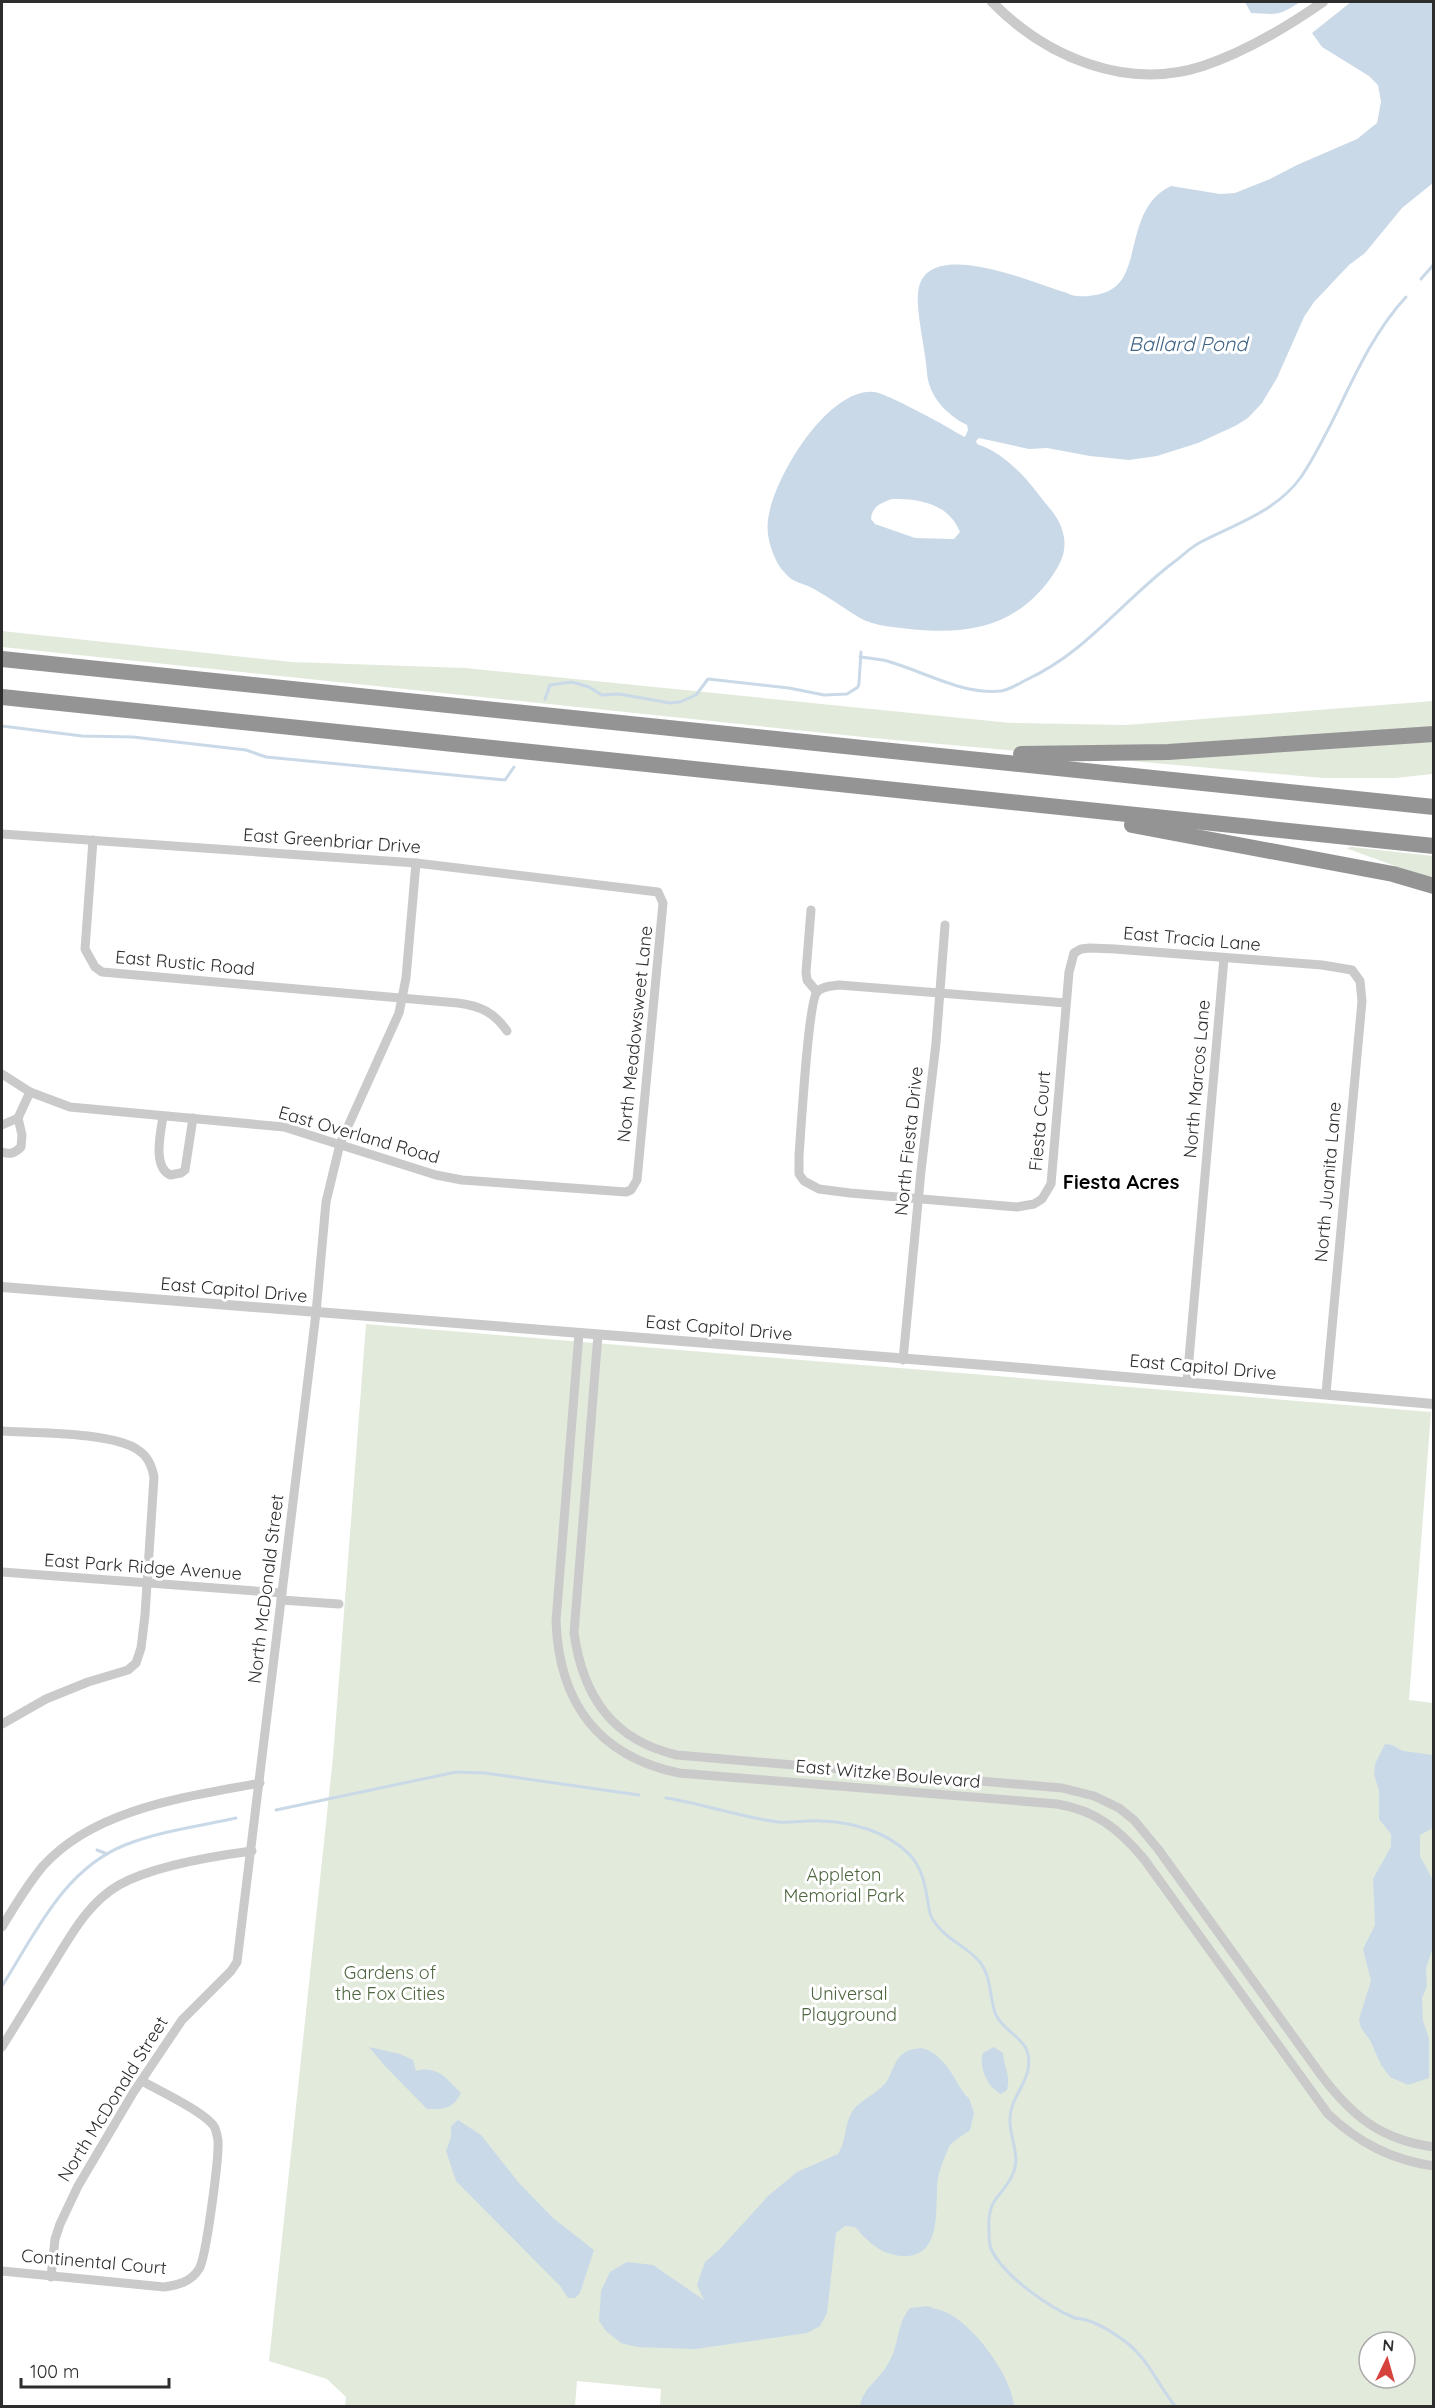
<svg xmlns="http://www.w3.org/2000/svg" width="1435" height="2408" font-family="Quicksand,sans-serif">
<style>
.green{fill:#e2eadc;fill-rule:evenodd}
.water{fill:#c9d9e8;fill-rule:evenodd}
.lines{fill:none;stroke-linecap:round;stroke-linejoin:round}
.stream{stroke:#c9d9e8;stroke-width:3}
.minor{stroke:#cacaca;stroke-width:9}
.tertiary{stroke:#cacaca;stroke-width:10}
.motorway{stroke:#949494;stroke-width:16}
.labels{text-anchor:middle;stroke-width:6;stroke-linejoin:round;paint-order:stroke}
.street-label{font-size:18px;fill:#2d2d2d;stroke:#fff}
.park-label{font-size:18px;fill:#4d653e;stroke:#fff}
.water-label{font-size:20px;font-style:italic;fill:#426688;stroke:#fff}
.neighbourhood-label{font-size:20px;font-weight:bold;fill:#000;stroke:#fff}
</style>
<rect width="100%" height="100%" fill="#fff"/>
<g class="green">
<polygon points="2,631 292,662 465,668 1011,723 1126,725 1433,701 1433,774 1395,778 1323,778 873,738 2,647"/>
<polygon points="1352,847 1433,856 1433,880 1346,848"/>
<path d="M366,1324L1431,1412L1409,1700L1434,1703L1433,2406H660L661,2389L577,2381L575,2406H345L346,2397L327,2379L269,2361L333,1757ZM1369,2342H1405V2378H1369Z"/>
</g>
<g class="water">
<path d="M1245,2H1300C1278,17 1275,14 1251,13Z"/>
<path d="M1351,2H1433V183L1402,208L1365,253L1349,265L1314,302L1304,317L1277,378L1262,403L1248,418L1235,426L1198,443L1157,456L1129,460L1090,456L1047,448L1029,449L979,438L976,441L977,444C1003,453 1022,473 1039,495C1048,507 1060,518 1063,533C1068,551 1060,565 1050,579C1014,628 966,635 909,629C893,627 874,626 860,618C845,609 830,598 814,589C808,585 800,584 793,580C788,577 781,569 778,564C771,551 766,535 768,520C773,479 827,388 874,392C886,393 947,426 959,434L965,437L968,430L967,425C947,415 929,397 927,373C926,350 914,307 919,287C931,238 1034,283 1064,292C1068,293 1072,296 1077,296C1087,297 1103,295 1112,289C1142,271 1125,208 1171,186L1220,194L1235,193L1270,179L1297,165L1357,139L1377,123L1381,102L1378,85L1369,76L1322,47L1312,33ZM892,499C919,498 949,504 960,532L954,539L915,538L875,524L871,519C872,506 881,503 892,499Z"/>
<polygon points="1385,1744 1392,1745 1403,1751 1433,1755 1433,1828 1420,1835 1420,1856 1434,1882 1433,1948 1426,1968 1427,1986 1422,1998 1423,2021 1429,2038 1429,2078 1408,2085 1390,2077 1381,2065 1370,2040 1361,2028 1359,2019 1371,1981 1363,1949 1375,1925 1373,1879 1391,1847 1391,1834 1379,1819 1379,1790 1374,1775 1375,1764"/>
<path d="M369,2047L400,2054L413,2060L416,2071C437,2065 447,2079 461,2093C452,2110 444,2109 427,2109L384,2065Z"/>
<path d="M994,2047L1003,2053C1004,2069 1011,2074 1007,2090L1001,2094C988,2088 978,2066 983,2053Z"/>
<path d="M921,2048C945,2054 953,2078 966,2096L969,2098L974,2113L970,2130C964,2135 953,2140 949,2147C945,2156 940,2168 938,2178C934,2204 945,2259 901,2256C881,2254 868,2242 855,2227L845,2226L836,2233L827,2313L820,2326L807,2333L695,2349L637,2347L621,2343L606,2331L599,2321L601,2291L610,2272L627,2262L653,2265L704,2300L697,2285L705,2262L719,2250L768,2196L797,2172L838,2154C846,2142 844,2127 851,2114C859,2099 877,2095 887,2081C893,2071 894,2060 904,2053C909,2049 915,2049 921,2048Z"/>
<polygon points="458,2120 481,2135 519,2183 553,2218 594,2250 580,2293 575,2298 568,2298 561,2287 456,2181 446,2151 451,2137 451,2126"/>
<path d="M927,2306C935,2309 946,2311 953,2316C979,2333 1011,2376 1014,2406H860C862,2390 880,2378 888,2364C900,2344 896,2324 910,2308Z"/>
</g>
<g class="lines">
<g class="stream">
<polyline points="1421,279 1434,264"/>
<path d="M860,657C869,658 879,659 887,661C923,671 962,695 1001,691C1009,690 1018,684 1026,680C1087,652 1121,602 1174,562C1182,556 1190,548 1199,543C1235,524 1276,512 1301,477C1340,419 1358,349 1406,297"/>
<polyline points="545,699 550,685 572,682 589,687 602,695 619,694 670,703 680,702 696,695 708,679 789,688 824,695 847,694 858,687 859,683 861,652"/>
<polyline points="2,726 82,736 133,737 246,750 266,757 505,780 514,767"/>
<path d="M666,1798C704,1804 740,1817 778,1822C793,1823 807,1820 821,1821C852,1822 886,1831 909,1854C922,1867 925,1885 928,1902C929,1908 929,1914 933,1920C946,1940 965,1945 979,1961C992,1976 989,1998 996,2015C1007,2037 1034,2038 1028,2070C1024,2088 1010,2100 1010,2119C1009,2136 1020,2154 1014,2171C1005,2197 987,2194 989,2230C989,2236 989,2243 991,2249C1003,2275 1048,2307 1075,2318C1079,2319 1085,2319 1089,2321C1102,2325 1115,2334 1126,2342C1149,2360 1158,2385 1175,2406"/>
<polyline points="276,1810 456,1772 485,1773 639,1795"/>
<polyline points="97,1850 107,1854"/>
<path d="M2,1986C35,1934 64,1869 125,1845C160,1831 200,1826 236,1818"/>
</g>
<g class="minor">
<polyline points="2,834 416,863 658,892 663,903 637,1180 631,1190 626,1192 462,1180 436,1175 284,1127 70,1107 30,1092 2,1074"/>
<path d="M93,840L85,949L95,967L102,972L458,1003C480,1006 494,1012 507,1031"/>
<polyline points="811,910 806,972 807,980 817,992"/>
<path d="M1066,1003L839,985C832,986 822,986 817,992C808,1003 801,1132 799,1155V1174L804,1181L819,1189L850,1193L1017,1207L1034,1204L1042,1199L1051,1184L1069,972L1074,953L1081,949L1090,948L1115,949L1322,965L1352,970L1360,981L1362,1001L1326,1393"/>
<path d="M163,1116C161,1132 152,1166 170,1175L181,1173L185,1170L193,1118"/>
<polyline points="2,1125 18,1118"/>
<path d="M2,1152C10,1155 15,1153 21,1147L22,1135L18,1118L30,1092"/>
<path d="M579,1333L556,1621C559,1701 597,1756 679,1773L1057,1804C1095,1810 1119,1829 1144,1859L1328,2114C1359,2143 1392,2160 1434,2166"/>
<path d="M598,1335L574,1633C583,1696 612,1740 677,1755L1062,1788L1094,1796L1119,1808L1134,1820L1158,1849L1321,2075C1352,2116 1381,2140 1434,2147"/>
<polyline points="903,1360 921,1171 936,1043 945,925"/>
<polyline points="1187,1382 1224,958"/>
<path d="M2,1431C34,1433 114,1432 138,1450C148,1456 152,1466 154,1477L145,1615L141,1648L136,1663L128,1670L88,1682L46,1699L2,1724"/>
<polyline points="2,1572 282,1593"/>
<polyline points="281,1600 339,1604"/>
<path d="M2,1927C14,1907 27,1885 43,1866C95,1808 187,1797 260,1783"/>
<path d="M2,2047C18,2021 34,1995 50,1969C69,1939 87,1903 119,1885C153,1866 214,1856 252,1851"/>
<path d="M2,2271L164,2287C178,2285 191,2282 199,2269C206,2259 219,2158 218,2142C218,2137 216,2132 215,2128C207,2113 158,2090 142,2081"/>
<polyline points="51,2277 55,2239 60,2224 78,2186 133,2093 182,2020 231,1971 237,1962 316,1313 326,1202 340,1144 399,1013 406,978 416,863"/>
</g>
<g class="tertiary">
<path d="M992,2C1046,57 1126,91 1203,66C1245,52 1287,27 1323,2"/>
<polyline points="2,1287 1010,1367 1434,1404"/>
</g>
<g class="motorway">
<polyline points="2,659 1434,807"/>
<polyline points="2,697 1434,846"/>
<polyline points="1021,754 1168,752 1434,734"/>
<polyline points="1132,825 1393,874 1434,886"/>
</g>
</g>
<g class="labels">
<g class="street-label">
<text transform="translate(332 841) rotate(4)" y="6">East Greenbriar Drive</text>
<text transform="translate(1192 939) rotate(5)" y="6">East Tracia Lane</text>
<text transform="translate(185 963) rotate(5)" y="6">East Rustic Road</text>
<text transform="translate(635 1034) rotate(-84)" y="6">North Meadowsweet Lane</text>
<text transform="translate(1197 1079) rotate(-85)" y="6">North Marcos Lane</text>
<text transform="translate(1040 1121) rotate(-85)" y="6">Fiesta Court</text>
<text transform="translate(359 1135) rotate(16)" y="6">East Overland Road</text>
<text transform="translate(909 1141) rotate(-84)" y="6">North Fiesta Drive</text>
<text transform="translate(1328 1182) rotate(-85)" y="6">North Juanita Lane</text>
<text transform="translate(234 1290) rotate(5)" y="6">East Capitol Drive</text>
<text transform="translate(719 1328) rotate(5)" y="6">East Capitol Drive</text>
<text transform="translate(1203 1367) rotate(5)" y="6">East Capitol Drive</text>
<text transform="translate(143 1567) rotate(4)" y="6">East Park Ridge Avenue</text>
<text transform="translate(266 1589) rotate(-83)" y="6">North McDonald Street</text>
<text transform="translate(888 1774) rotate(5)" y="6">East Witzke Boulevard</text>
<text transform="translate(113 2099) rotate(-58)" y="6">North McDonald Street</text>
<text transform="translate(94 2262) rotate(5)" y="6">Continental Court</text>
</g>
<g class="park-label">
<text x="844" y="1881">Appleton<tspan x="844" dy="21">Memorial Park</tspan></text>
<text x="390" y="1979">Gardens of<tspan x="390" dy="21">the Fox Cities</tspan></text>
<text x="849" y="2000">Universal<tspan x="849" dy="21">Playground</tspan></text>
</g>
<g class="water-label">
<text x="1188" y="351">Ballard Pond</text>
</g>
<g class="neighbourhood-label">
<text x="1121" y="1189">Fiesta Acres</text>
</g>
</g>
<rect width="1435" height="2408" fill="none" stroke="#2d2d2d" stroke-width="6"/>
<g transform="translate(1387 2360) rotate(5)"><circle r="28" fill="#ffffff" stroke="#ababab" stroke-width="1.5"/>
<path d="M0-4.5L10 22L0 15L-10 22Z" fill="#d6423d"/>
<text y="-9" font-size="16" font-weight="bold" text-anchor="middle" fill="#2d2d2d">N</text>
</g>
<path d="M21 2378v9h148v-9" fill="none" stroke="#2d2d2d" stroke-width="3"/>
<text x="30" y="2378" font-size="18" fill="#2d2d2d" stroke="#ffffff" stroke-width="4.5" paint-order="stroke">100 m</text>
</svg>
